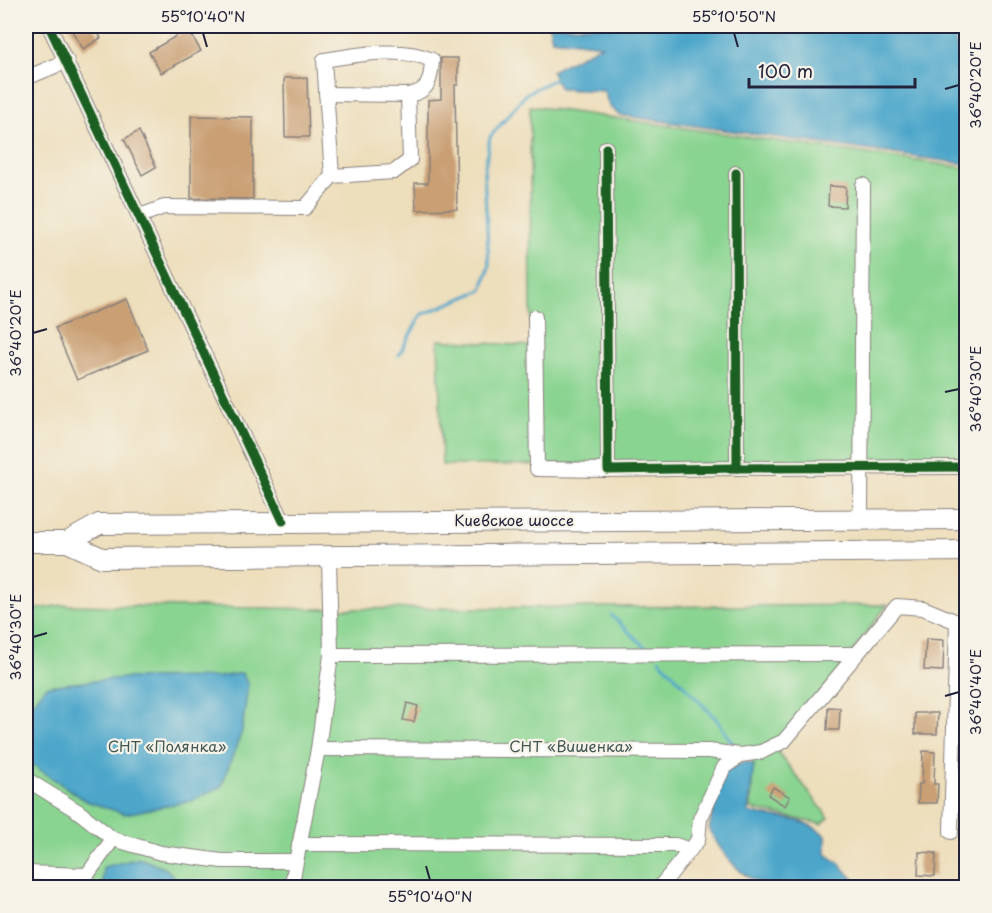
<svg xmlns="http://www.w3.org/2000/svg" width="992" height="913" font-family="'Playpen Sans',sans-serif">
<style>
.green{fill:#8ad491;stroke:#567b66;stroke-width:1.5}
.water{fill:#4ca6ca;stroke:#376482;stroke-width:1.5}
.lines{fill:none;stroke-linecap:round;stroke-linejoin:round}
.stream{stroke:#4ca6ca;stroke-width:3}
.building{fill:#c99f73}
.minor-casing{stroke:#88807c;stroke-width:16}
.highway-casing{stroke:#88807c;stroke-width:22}
.minor{stroke:#fff;stroke-width:14}
.highway{stroke:#fff;stroke-width:20}
.cycleway-casing{stroke:#f7f3e8;stroke-width:13}
.cycleway{stroke:#1b5e20;stroke-width:9}
.ticks{fill:none;stroke:#22223b;stroke-width:2}
.labels{text-anchor:middle;stroke-width:4.5;stroke-linejoin:round;paint-order:stroke}
.street-label{font-size:15px;fill:#22223b;stroke:#f7f3e8}
.park-label{font-size:15px;fill:#415755;stroke:#f7f3e8}
.neatline{fill:none;stroke:#22223b;stroke-width:2}
.ticks-label{font-size:15px;text-anchor:middle;fill:#22223b}
</style>
<rect width="100%" height="100%" fill="#f7f3e8"/>
<filter id="ink" filterUnits="userSpaceOnUse"><feTurbulence type="fractalNoise" baseFrequency=".0167" numOctaves="2"/><feDisplacementMap in="SourceGraphic" scale="12" xChannelSelector="R" yChannelSelector="G"/><feConvolveMatrix kernelMatrix="1 2 1 2 8 2 1 2 1" color-interpolation-filters="sRGB"/></filter>
<filter id="wash" filterUnits="userSpaceOnUse"><feTurbulence type="fractalNoise" baseFrequency=".008" numOctaves="4" result="noise"/><feDisplacementMap in="SourceGraphic" scale="24" xChannelSelector="R" yChannelSelector="G"/><feGaussianBlur stdDeviation="1.35" result="paint"/><feColorMatrix in="noise" values="0 0 0 0 0 0 0 0 0 0 0 0 0 0 0 0 0 1.4 0 .05"/><feComposite in="paint" operator="in"/></filter>
<g filter="url(#wash)">
<rect width="100%" height="100%" fill="#eddebc"/>
<g class="green">
<polygon points="530,106 966,168 966,463 442,465 438,340 531,346"/>
<polygon points="62,605 330,609 887,605 778,752 829,818 821,824 751,809 753,753 723,764 693,839 652,887 26,888 26,611"/>
</g>
<g class="water">
<polygon points="549,26 953,26 966,109 965,164 619,115 609,106 604,91 560,89 551,71 602,45 552,39"/>
<polygon points="242,673 248,685 242,731 221,787 191,801 125,814 86,801 26,760 26,712 46,686 122,678 218,677"/>
<path d="M745,761L754,765L748,812C775,820 804,815 826,836V854L840,864L860,887C785,887 751,905 709,830L715,801L726,771Z"/>
<polygon points="140,858 166,869 185,887 103,885 103,867"/>
</g>
<g class="lines">
<g class="stream">
<polyline points="399,355 421,315 482,290 489,266 484,172 490,137 527,93 555,79"/>
<polyline points="611,615 647,649"/>
<polyline points="659,659 718,721 736,749"/>
</g>
</g>
<g id="blocks">
<g class="building">
<polygon points="69,26 94,26 101,38 83,49"/>
<polygon points="188,29 201,51 161,73 149,52"/>
<polygon points="441,58 458,58 458,85 455,85 457,209 416,210 415,183 428,183 428,100 441,99"/>
<polygon points="284,78 307,78 309,137 285,137"/>
<polygon points="191,116 253,117 253,199 191,198"/>
<polygon points="139,131 156,167 142,175 124,139"/>
<polygon points="829,186 846,187 845,207 828,206"/>
<polygon points="127,299 148,350 77,380 55,328"/>
<polygon points="926,639 944,640 943,671 924,670"/>
<polygon points="407,703 418,706 414,722 403,720"/>
<polygon points="828,707 840,708 839,730 827,730"/>
<polygon points="915,713 938,713 937,734 915,734"/>
<polygon points="923,751 935,752 934,784 938,784 937,803 918,803 919,784 922,784"/>
<polygon points="773,787 790,797 785,806 768,795"/>
<polygon points="919,852 936,853 935,876 918,875"/>
</g>
</g>
</g>
<g filter="url(#ink)">
<use href="#blocks" fill-opacity="0" stroke="#88807c" stroke-width="1.5"/>
<g class="lines">
<defs>
<g id="minor">
<polyline points="49,26 283,521"/>
<polyline points="26,78 67,61"/>
<polyline points="326,94 408,95"/>
<polyline points="606,148 608,470 737,468"/>
<polyline points="736,173 737,468 966,467"/>
<path d="M140,216L164,207L305,208L332,176L394,172L410,160L408,95C429,92 431,80 432,60C401,46 357,55 324,60L332,176"/>
<polyline points="535,317 537,469 608,470"/>
<polyline points="861,519 863,185"/>
<polyline points="331,655 855,654"/>
<polyline points="318,749 709,751 741,755"/>
<polyline points="26,779 79,812 113,839 161,853 222,861 296,861"/>
<polyline points="951,832 957,622"/>
<polyline points="299,844 675,845 690,850"/>
<polyline points="26,873 87,875 113,839"/>
<polyline points="291,888 318,749 331,655 329,556"/>
<polyline points="659,888 698,840 700,819 724,767 741,755 761,752 784,741 897,606 923,608 957,622 966,621"/>
</g>
<g id="highway">
<polyline points="26,542 67,542 102,558 966,551"/>
<polyline points="67,542 99,524 966,519"/>
</g>
</defs>
<use href="#minor" class="minor-casing"/>
<use href="#highway" class="highway-casing"/>
<use href="#minor" class="minor"/>
<use href="#highway" class="highway"/>
<defs>
<g id="cycleway">
<polyline points="49,26 283,521"/>
<polyline points="606,148 608,470 737,468"/>
<polyline points="736,173 737,468 966,467"/>
</g>
</defs>
<use href="#cycleway" class="cycleway-casing"/>
<use href="#cycleway" class="cycleway"/>
</g>
</g>
<path class="ticks" d="M203,33L207,47M734,33L738,47M945,89L959,85M33,333L47,329M945,392L959,389M33,637L47,633M945,696L959,692M426,866L430,880"/>
<g class="labels">
<g class="street-label">
<text x="514" y="526">Киевское шоссе</text>
</g>
<g class="park-label">
<text x="167" y="752">СНТ «Полянка»</text>
<text x="571" y="752">СНТ «Вишенка»</text>
</g>
</g>
<rect width="992" height="913" fill="none" stroke="#f7f3e8" stroke-width="66"/>
<path d="M749 78v9h166v-9" fill="none" stroke="#22223b" stroke-width="3"/>
<text x="758" y="78" font-size="18" fill="#22223b" stroke="#f7f3e8" stroke-width="4.5" paint-order="stroke">100 m</text>
<rect x="33" y="33" width="926" height="847" class="neatline"/>
<g class="ticks-label">
<text x="203" y="22">55°10'40"N</text>
<text x="734" y="22">55°10'50"N</text>
<text transform="translate(976 85) rotate(-90)" y="5">36°40'20"E</text>
<text transform="translate(16 333) rotate(-90)" y="5">36°40'20"E</text>
<text transform="translate(976 389) rotate(-90)" y="5">36°40'30"E</text>
<text transform="translate(16 637) rotate(-90)" y="5">36°40'30"E</text>
<text transform="translate(976 692) rotate(-90)" y="5">36°40'40"E</text>
<text x="430" y="902">55°10'40"N</text>
</g>
</svg>
